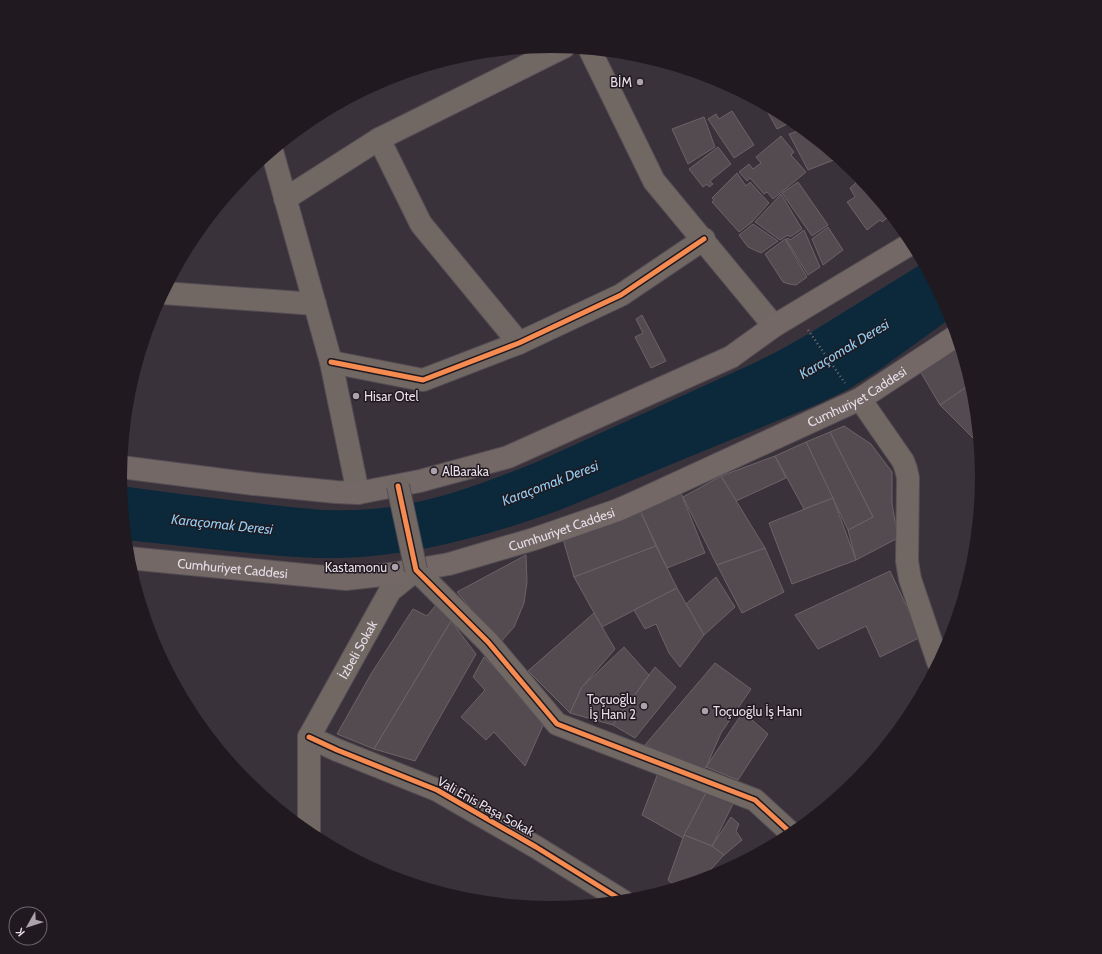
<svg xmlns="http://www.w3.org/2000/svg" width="1102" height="954" font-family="Cabin,sans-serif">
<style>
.water{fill:#0b293a}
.building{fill:#544b51;stroke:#6c6368}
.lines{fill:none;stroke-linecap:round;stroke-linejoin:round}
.minor-casing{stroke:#554e55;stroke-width:24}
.major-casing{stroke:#554e55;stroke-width:24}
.path{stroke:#756d6d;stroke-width:2.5;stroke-dasharray:1 3;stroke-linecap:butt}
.minor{stroke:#716864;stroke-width:22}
.major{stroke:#736865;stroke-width:22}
.minor-bridge-casing{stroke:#554e55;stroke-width:24;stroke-linecap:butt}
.minor-bridge{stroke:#716864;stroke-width:22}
.cycleway-casing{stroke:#201920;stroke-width:8}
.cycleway{stroke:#f68b52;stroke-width:5}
.poi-dot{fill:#aba2ac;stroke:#201920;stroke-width:1.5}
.labels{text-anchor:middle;stroke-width:3;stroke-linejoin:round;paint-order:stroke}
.poi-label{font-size:13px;fill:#e8dee9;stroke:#201920;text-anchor:end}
.street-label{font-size:13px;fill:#e8dee9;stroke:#201920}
.water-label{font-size:14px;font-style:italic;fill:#90ccf0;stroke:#201920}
</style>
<rect width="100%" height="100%" fill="#3a323a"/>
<path class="water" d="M923,263L949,312L951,318L879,370L849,389L818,404L560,510C490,535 416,556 341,558C307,559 272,555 238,552C201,548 163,544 126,540L121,486C163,492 205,497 247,502C288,507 330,513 371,509C428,505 487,482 539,461L752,364L780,350L810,333Z"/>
<g class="building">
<polygon points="764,105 791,119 793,121 777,129"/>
<polygon points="732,111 754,145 734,158 708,119 716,114 719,119"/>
<polygon points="704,117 715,147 688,164 672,129"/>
<polygon points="804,129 839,158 808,170 789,134"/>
<polygon points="781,136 794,152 791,155 806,172 773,199 767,192 764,194 750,178 747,181 739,172 749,164 753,169 761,163 756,157"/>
<polygon points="718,147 731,164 710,181 713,184 709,187 707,184 703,187 689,169"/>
<polygon points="847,165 856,172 891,215 882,222 880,220 867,230 847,202 855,197 850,188 856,183"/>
<polygon points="737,173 746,186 750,182 769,203 752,222 739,232 712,202 714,200 712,198"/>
<polygon points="798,182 828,225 812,236 782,193"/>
<polygon points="781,194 802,229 790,237 788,235 780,240 755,222"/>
<polygon points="753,224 778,241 761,253 748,247 739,235"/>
<polygon points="828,227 843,250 823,265 812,239"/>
<polygon points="804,230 820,267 808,275 786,239 788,238 790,240"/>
<polygon points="785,239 807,277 796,285 789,284 783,282 765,254"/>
<polygon points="642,315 666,361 651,368 635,337 643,333 636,319"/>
<polygon points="959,345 971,384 940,405 920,371"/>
<polygon points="971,384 974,393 979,444 940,405"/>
<polygon points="844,426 871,444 892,472 892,504 898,538 856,560 848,530 873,517 830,432"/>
<polygon points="830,432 873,517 848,530 806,442"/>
<polygon points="806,442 833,498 804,509 775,456"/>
<polygon points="775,456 786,478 736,501 721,476"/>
<polygon points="721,476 765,548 717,565 683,497"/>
<polygon points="677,483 705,553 667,568 636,502"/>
<polygon points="833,498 856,560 792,584 769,523"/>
<polygon points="639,508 656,546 574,577 563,539"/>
<polygon points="656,546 677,588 602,627 574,577"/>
<polygon points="765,548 784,592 742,613 717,565"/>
<polygon points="526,555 527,582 524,603 514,627 500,643 457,592"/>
<polygon points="890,571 921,637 880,657 866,626 818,649 795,615"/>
<polygon points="716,577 735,607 704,635 686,604"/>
<polygon points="677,588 704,635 680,667 669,653 656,624 645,629 634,610"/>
<polygon points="436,605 451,621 374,749 337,734 371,674 413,609 427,616"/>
<polygon points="594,613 615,649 582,687 570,713 528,671"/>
<polygon points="451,621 476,654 415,761 374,749"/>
<polygon points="624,647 649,675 613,725 570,713 582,687"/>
<polygon points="484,657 545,721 525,766 494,732 486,740 461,717 485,690 473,677"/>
<polygon points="715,663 751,689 721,733 704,772 645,745"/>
<polygon points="655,667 676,687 635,738 613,725"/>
<polygon points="743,712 768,734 738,780 706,767"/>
<polygon points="658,773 707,791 683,838 642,815"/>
<polygon points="707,791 736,798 712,846 684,835"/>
<polygon points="731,817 739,824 736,831 742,840 724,855 712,846"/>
<polygon points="788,834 790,836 759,852 757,850"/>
<polygon points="684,835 712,846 724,855 701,880 690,883 689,882 688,884 677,887 668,880"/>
</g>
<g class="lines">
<defs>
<g id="minor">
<polyline points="590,50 654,181 774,326"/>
<polyline points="379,139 421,224 519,343"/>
<polyline points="272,151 331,362 358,493"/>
<polyline points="285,199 379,139 564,47"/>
<polyline points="163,293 315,304"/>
<polyline points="331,362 423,380 519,343 621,295 704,239"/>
<polyline points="860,399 903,461 906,469 908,478 907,561 910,579 938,662"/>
<polyline points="309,737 337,750 437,790 536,847 623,901"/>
<path id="s1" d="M309,833V737L390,591L416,570L488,642L557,724L755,800L792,834"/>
</g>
<g id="major">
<polyline points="121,467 254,484 336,492 358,493 420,481 508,457 731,357 774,326 912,243"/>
<path id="s2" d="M128,558L346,579L391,574L449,564L534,539L618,510L636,502L860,399L956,336"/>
</g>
</defs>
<use href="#minor" class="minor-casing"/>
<use href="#major" class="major-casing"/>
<polyline class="path" points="808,330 845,383"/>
<use href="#minor" class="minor"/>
<use href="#major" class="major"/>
<defs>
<polyline id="minor-bridge" points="398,486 416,570"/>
</defs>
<use href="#minor-bridge" class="minor-bridge-casing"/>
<use href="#minor-bridge" class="minor-bridge"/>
<defs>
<g id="cycleway">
<polyline points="331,362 423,380 519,343 621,295 704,239"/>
<polyline points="398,486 416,570 488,642 557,724 755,800 792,834"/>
<polyline points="309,737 337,750 437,790 536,847 623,901"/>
</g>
</defs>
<use href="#cycleway" class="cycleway-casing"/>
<use href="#cycleway" class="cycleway"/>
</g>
<g class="poi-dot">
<circle cx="640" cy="82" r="4"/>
<circle cx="356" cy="396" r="4"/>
<circle cx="434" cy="471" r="4"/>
<circle cx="395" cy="567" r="4"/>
<circle cx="644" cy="706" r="4"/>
<circle cx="705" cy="711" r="4"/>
</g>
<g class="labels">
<g class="poi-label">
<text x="632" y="87">BİM</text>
<text x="364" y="401" text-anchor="start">Hisar Otel</text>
<text x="442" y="476" text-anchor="start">AlBaraka</text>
<text x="387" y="572">Kastamonu</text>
<text x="636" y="704">Toçuoğlu<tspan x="636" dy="15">İş Hanı 2</tspan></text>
<text x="713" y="716" text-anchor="start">Toçuoğlu İş Hanı</text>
</g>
<g class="street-label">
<text dy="5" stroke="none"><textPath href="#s2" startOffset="765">Cumhuriyet Caddesi</textPath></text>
<text dy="5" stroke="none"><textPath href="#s2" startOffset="441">Cumhuriyet Caddesi</textPath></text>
<text dy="5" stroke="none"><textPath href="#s2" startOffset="105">Cumhuriyet Caddesi</textPath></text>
<text dy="5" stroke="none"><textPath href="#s1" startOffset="196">İzbeli Sokak</textPath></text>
<text transform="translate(486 806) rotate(29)" y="5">Vali Enis Paşa Sokak</text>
</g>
<g class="water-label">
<text transform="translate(844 349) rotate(-31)" y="5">Karaçomak Deresi</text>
<text transform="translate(550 483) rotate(-21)" y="5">Karaçomak Deresi</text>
<text transform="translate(222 524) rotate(6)" y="5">Karaçomak Deresi</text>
</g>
</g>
<path d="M0 0H1102V954H0ZM127 477a424 424 0 1 1 848 0a424 424 0 1 1-848 0Z" fill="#201920" fill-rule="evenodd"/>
<g transform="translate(28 926) rotate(231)"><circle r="19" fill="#201920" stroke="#706870"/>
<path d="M0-3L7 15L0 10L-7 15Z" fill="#aba2ac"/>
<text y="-6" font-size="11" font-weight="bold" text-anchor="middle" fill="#e8dee9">K</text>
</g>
</svg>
